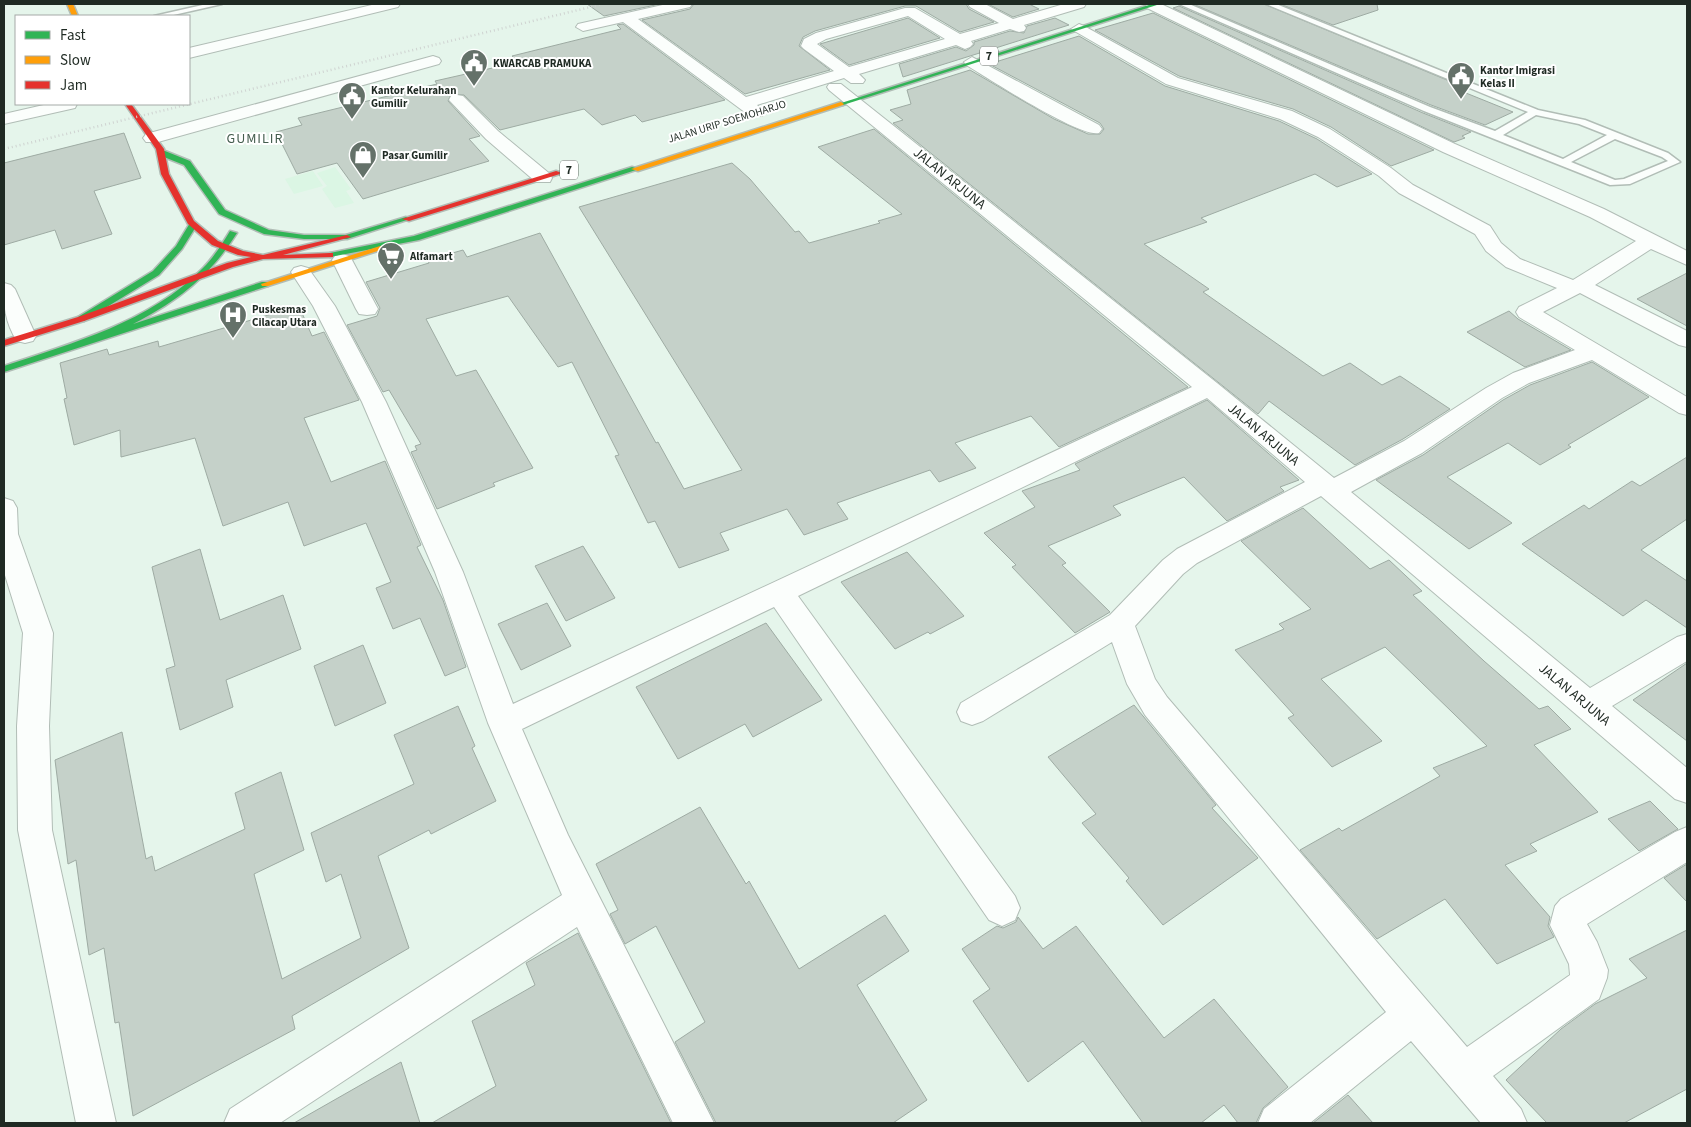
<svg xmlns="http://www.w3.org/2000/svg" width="1691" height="1127" font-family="'Source Sans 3',sans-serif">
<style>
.built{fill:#dbf6e4}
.building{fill:#c5d1c9;stroke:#9eaba3}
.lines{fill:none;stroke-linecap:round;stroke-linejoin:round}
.lane-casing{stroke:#b1bdb6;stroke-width:3}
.street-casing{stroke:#b1bdb6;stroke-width:2}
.fast-casing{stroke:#b1bdb6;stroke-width:3}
.slow-casing{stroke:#b1bdb6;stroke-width:3}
.jam-casing{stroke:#b1bdb6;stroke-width:3}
.lane{fill:#fbfefc;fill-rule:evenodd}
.street{fill:#fbfefc;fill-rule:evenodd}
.fast{fill:#30b455;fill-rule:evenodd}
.slow{fill:#ff9f0a;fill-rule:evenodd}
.jam{fill:#e5322d;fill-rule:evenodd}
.rail{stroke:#cfd3d1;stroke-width:2.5;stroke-dasharray:1 3;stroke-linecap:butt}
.labels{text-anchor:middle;stroke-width:4;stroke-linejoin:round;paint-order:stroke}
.far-poi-label{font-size:11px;font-weight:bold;fill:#1f2a23;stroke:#fff;text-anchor:start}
.far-street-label{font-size:11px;fill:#1f2a23;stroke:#fff}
.shield{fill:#fff;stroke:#626a65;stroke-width:1}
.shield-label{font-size:12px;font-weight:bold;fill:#1f2a23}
.far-quarter-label{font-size:14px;letter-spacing:1px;fill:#445d4e;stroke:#fff}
.street-label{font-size:14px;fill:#1f2a23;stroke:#fff}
</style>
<rect width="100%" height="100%" fill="#e5f5eb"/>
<g class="built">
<polygon points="335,167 351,189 346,191 354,203 335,208 322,189 327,186 317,173"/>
<polygon points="313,171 323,186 294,194 285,179"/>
</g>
<g class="building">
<polygon points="587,4 660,4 604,16"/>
<polygon points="694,4 966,4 969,9 994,22 960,32 916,6 905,6 815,31 803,37 799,46 830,70 745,94 642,20 690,9"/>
<polygon points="988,4 1029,4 1039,9 1013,17"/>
<polygon points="1193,4 1264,4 1466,88 1461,91 1513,112 1485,125 1431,105"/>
<polygon points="1280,4 1377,4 1378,10 1333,25"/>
<polygon points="1179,6 1423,113 1471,132 1462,136 1465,138 1454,142 1173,8"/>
<polygon points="1153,13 1434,150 1391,166 1331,127 1293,109 1179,76 1095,30"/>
<polygon points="908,18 940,38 849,65 820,44"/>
<polygon points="1055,18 1069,25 903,77 899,64 956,47 966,51 974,45 974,42 1010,31 1024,33 1027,26"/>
<polygon points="623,24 725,100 642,122 635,115 602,125 584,109 500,130 464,95 451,94 448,101 480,136 469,139 489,161 363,199 337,163 297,174 276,132 302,125 298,118 437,84 435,81 519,62 512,56 621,29 617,25"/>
<polygon points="1079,36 1165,86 1279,121 1317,139 1372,174 1337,187 1315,174 1201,218 1207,222 1144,244 1209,289 1203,292 1323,376 1350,363 1382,385 1400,376 1450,409 1403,439 1355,465 1269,401 1258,414 893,123 903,120 890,110 911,104 907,90 970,70 1054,119 1088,134 1100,134 1104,129 1100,123 989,64"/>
<polygon points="874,129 1188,387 1059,447 1031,416 955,443 976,468 939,482 930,470 837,503 848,519 804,535 787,509 720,533 729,550 679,568 655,521 648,523 615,456 619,455 572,362 558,367 508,296 426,319 456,376 476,370 533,468 493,483 495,486 437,509 411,452 417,450 415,446 421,444 389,390 383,392 347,325 377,316 380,308 366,282 429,263 428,260 463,250 467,257 540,233 656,443 658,442 684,489 742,470 579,207 732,163 750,179 795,232 799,231 809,243 880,223 878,221 902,214 818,147"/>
<polygon points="124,133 141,178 94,191 112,234 62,249 55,230 4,245 4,163"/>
<polygon points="1687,273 1687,326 1637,299"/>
<polygon points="299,306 312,336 324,332 359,400 304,418 331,482 385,461 421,545 417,547 443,600 466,667 445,676 420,618 393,629 376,588 391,582 366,523 304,546 288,502 223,526 195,438 121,457 120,430 74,445 64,399 67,398 60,363 107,349 109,355 158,341 159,347"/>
<polygon points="1509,311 1518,319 1571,350 1525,367 1467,332"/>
<polygon points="1592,362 1649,397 1568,445 1571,447 1540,465 1508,443 1447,477 1512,523 1469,549 1376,480 1423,455 1503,400 1530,385"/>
<polygon points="1207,400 1299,480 1280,487 1284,491 1227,521 1184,477 1113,506 1121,515 1048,546 1066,563 1062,565 1110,612 1075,633 1012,567 1016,565 984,533 1035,507 1022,491 1080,470 1075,464"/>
<polygon points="1687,457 1687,519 1641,550 1687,581 1687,628 1646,600 1623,616 1522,544 1584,505 1589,509 1632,481 1640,486"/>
<polygon points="1303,508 1370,569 1389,560 1422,591 1413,595 1484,661 1539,709 1548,706 1571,729 1534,745 1598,812 1530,844 1537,851 1505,865 1550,917 1548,926 1554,937 1497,964 1445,899 1377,939 1300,850 1339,828 1342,831 1440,776 1433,768 1487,746 1385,647 1321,679 1382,741 1332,767 1288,718 1294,715 1235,650 1284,629 1279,624 1311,609 1241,541"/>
<polygon points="583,546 615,598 566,621 535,566"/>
<polygon points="200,549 220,620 283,595 301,649 226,680 233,707 180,730 166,669 175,666 152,567"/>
<polygon points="907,552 964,616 930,634 928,632 895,649 841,582"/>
<polygon points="547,603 571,646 521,670 498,624"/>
<polygon points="766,623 822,700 753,737 745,724 678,759 636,687"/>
<polygon points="363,645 386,703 335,726 314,666"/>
<polygon points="1687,663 1687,741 1633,700"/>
<polygon points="1134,705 1216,805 1212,808 1258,858 1163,925 1126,881 1129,878 1082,823 1096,814 1048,757"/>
<polygon points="458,706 475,746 472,748 496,801 431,834 429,830 378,856 409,948 292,1016 295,1029 133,1116 119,1022 115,1023 104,948 89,955 76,860 68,864 55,760 122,732 146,859 152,856 155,871 245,829 235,793 281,772 304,850 254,874 282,979 361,938 341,874 326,882 311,833 414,784 394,735"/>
<polygon points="1650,801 1678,829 1639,851 1608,819"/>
<polygon points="700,807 746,884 749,881 799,969 885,915 909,951 857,985 927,1100 893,1123 716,1123 675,1042 705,1022 656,926 625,944 610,914 618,910 596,864"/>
<polygon points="1687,864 1687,902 1664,878"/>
<polygon points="1018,917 1043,949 1076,926 1164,1038 1214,999 1288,1087 1263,1108 1256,1123 1238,1123 1224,1105 1201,1123 1143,1123 1083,1041 1028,1082 973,1001 990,989 962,949 997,926 1003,928 1016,922"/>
<polygon points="1687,930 1687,1089 1624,1123 1547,1123 1506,1080 1561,1029 1595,1004 1647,978 1629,959"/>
<polygon points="578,933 671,1123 432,1123 496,1086 472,1021 535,985 526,963"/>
<polygon points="401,1062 420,1123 294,1123"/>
<polygon points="1348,1095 1373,1123 1313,1123"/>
</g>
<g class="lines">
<defs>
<g id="lane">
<polygon points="207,4 222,4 169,16 154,16"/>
<path d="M1179,4H1189L1430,107L1495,131L1528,112L1266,4H1276L1538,110L1585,120L1668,153L1680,162L1630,184L1610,185L1424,111ZM1536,115L1579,124L1607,135L1563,159L1503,135ZM1615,139L1662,157L1668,161L1624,179L1615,180L1571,162Z"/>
</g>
<g id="street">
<polygon points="376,4 400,4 398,7 189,58 189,48"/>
<path d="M667,4H692L690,7L638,19L746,97L834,71L804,49L801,46L804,39L816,33L905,8H915L960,34L999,23L970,7L968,4H985L1013,19L1064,4H1086L1084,7L1024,25L1026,28L1024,31L1019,32L1010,29L971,41L973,44L970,47L965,49L956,45L859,74L865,80L863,83H851L844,78L757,105L764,112L762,116H750L623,22L583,31L576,27L578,24ZM908,16L945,39L849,67L817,44L826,39Z"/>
<polygon points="1146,4 1161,4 1455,144 1604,209 1687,251 1687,265 1651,249 1595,285 1687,331 1687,347 1679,345 1580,293 1543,312 1687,397 1687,415 1679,413 1592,360 1529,383 1502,398 1422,453 1351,492 1590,688 1677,637 1687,634 1687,661 1612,706 1687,768 1687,803 1675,799 1321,496 1197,563 1183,574 1135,626 1155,679 1167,697 1467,1047 1570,975 1569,964 1550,925 1555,906 1561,899 1675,832 1687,827 1687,862 1587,924 1597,942 1608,970 1607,978 1599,999 1493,1076 1521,1109 1527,1123 1481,1123 1411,1041 1310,1123 1258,1123 1264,1109 1386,1012 1145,715 1127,684 1112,642 983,721 972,725 961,721 957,712 961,703 1110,615 1163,560 1177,549 1305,482 1207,398 798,596 1015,896 1020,908 1015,920 1002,926 989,920 774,607 522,729 568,835 714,1123 673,1123 577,927 280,1123 224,1123 230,1109 562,895 488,723 435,572 362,402 313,306 291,272 294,268 301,266 308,268 335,306 386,402 463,572 513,704 1192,387 829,90 827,87 829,84 841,84 1217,383 1334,478 1404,441 1486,388 1513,373 1575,350 1519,317 1516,312 1519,307 1557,288 1506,267 1486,251 1475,234 1399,193 1379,176 1318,137 1280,119 1166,84 1071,29 1079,24 1084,26 1178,78 1292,111 1330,129 1391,168 1413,185 1490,226 1501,243 1520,259 1573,280 1636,241 1590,217 1443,152 1147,8"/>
<polygon points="433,56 439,58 441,61 439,64 158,142 146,142 143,138 146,134"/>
<path d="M972,57L1099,125L1102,129L1099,133C1080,138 988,78 966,65L964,62Z"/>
<polygon points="457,95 463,96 498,131 550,174 552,178 550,182 536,182 486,139 449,100 451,96"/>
<polygon points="48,104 77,104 75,108 4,124 4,114"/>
<polygon points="342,254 349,256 352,260 378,309 375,314 367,315 359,314 356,309 332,260 335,256"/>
<path d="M4,283L11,285L15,289L36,336L33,341L25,343L17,341C5,323 3,304 4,283Z"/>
<polygon points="4,498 13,501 17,508 18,534 53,633 49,726 52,830 116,1123 76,1123 18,830 17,726 23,633 4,572"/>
</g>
<g id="fast">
<polygon points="1152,4 1160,4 843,105 838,104"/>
<polygon points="159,151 165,151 190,161 225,210 269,230 304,235 346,235 406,217 410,219 347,239 304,239 264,234 219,214 184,165 159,155"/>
<polygon points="632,167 639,169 419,240 330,257 326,255 330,253 414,236"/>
<polygon points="190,223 197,225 182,249 159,275 84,321 78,321 78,317 153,271 176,246"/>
<path d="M230,231L237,233C210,276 178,301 133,324L262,282H268V286L4,372V366C73,343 150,322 203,268C214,257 222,244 230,231Z"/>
</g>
<g id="slow">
<polygon points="67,4 73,4 78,16 72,16"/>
<polygon points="841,102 844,104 843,105 638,171 631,169"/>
<polygon points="380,246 387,248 268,286 262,286 261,284"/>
</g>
<g id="jam">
<polygon points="125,104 131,104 164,149 169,174 194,221 218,241 243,251 263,255 347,235 351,237 283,255 330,253 333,253 333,257 263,259 233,267 84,321 4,346 4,340 78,317 227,263 251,257 238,255 212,245 188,224 161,174 156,149"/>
<polygon points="556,171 563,173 409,221 402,219"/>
</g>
</defs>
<use href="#lane" class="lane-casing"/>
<use href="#street" class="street-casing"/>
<use href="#fast" class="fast-casing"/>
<use href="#slow" class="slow-casing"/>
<use href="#jam" class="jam-casing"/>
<use href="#lane" class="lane"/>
<use href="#street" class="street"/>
<use href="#fast" class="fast"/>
<use href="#slow" class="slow"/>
<use href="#jam" class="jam"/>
<polyline class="rail" points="4,149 603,4"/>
</g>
<defs>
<symbol id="civic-pin" viewBox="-11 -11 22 30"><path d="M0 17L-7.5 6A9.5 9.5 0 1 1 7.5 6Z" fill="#647169" stroke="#fff"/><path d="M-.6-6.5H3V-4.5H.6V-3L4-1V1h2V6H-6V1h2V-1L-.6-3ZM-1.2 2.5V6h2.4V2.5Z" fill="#fff"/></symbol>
<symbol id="shop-pin" viewBox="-11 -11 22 30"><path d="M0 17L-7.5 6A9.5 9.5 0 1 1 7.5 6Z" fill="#647169" stroke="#fff"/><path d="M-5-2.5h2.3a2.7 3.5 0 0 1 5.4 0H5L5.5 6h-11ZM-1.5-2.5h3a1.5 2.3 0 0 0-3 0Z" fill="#fff"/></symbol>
<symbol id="supermarket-pin" viewBox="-11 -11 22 30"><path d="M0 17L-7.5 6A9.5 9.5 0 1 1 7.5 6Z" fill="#647169" stroke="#fff"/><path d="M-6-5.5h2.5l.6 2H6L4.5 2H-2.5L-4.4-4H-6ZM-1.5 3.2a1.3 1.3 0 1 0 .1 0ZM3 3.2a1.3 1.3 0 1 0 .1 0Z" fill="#fff"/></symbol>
<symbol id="hospital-pin" viewBox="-11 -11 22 30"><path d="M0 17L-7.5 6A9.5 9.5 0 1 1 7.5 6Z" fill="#647169" stroke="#fff"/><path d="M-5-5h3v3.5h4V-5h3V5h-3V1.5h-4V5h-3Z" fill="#fff"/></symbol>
</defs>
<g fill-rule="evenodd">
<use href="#civic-pin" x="458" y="47" width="32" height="43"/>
<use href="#civic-pin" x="1445" y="60" width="32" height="43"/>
<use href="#civic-pin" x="336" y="80" width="32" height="43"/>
<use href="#shop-pin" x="347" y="139" width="32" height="43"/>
<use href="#supermarket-pin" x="375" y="240" width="32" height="43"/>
<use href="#hospital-pin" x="217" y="299" width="32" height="43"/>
</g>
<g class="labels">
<g class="far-poi-label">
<text x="493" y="67">KWARCAB PRAMUKA</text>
<text x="1480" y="74">Kantor Imigrasi<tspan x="1480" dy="13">Kelas II</tspan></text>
<text x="371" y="94">Kantor Kelurahan<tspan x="371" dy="13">Gumilir</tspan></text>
<text x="382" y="159">Pasar Gumilir</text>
<text x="410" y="260">Alfamart</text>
<text x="252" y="313">Puskesmas<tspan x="252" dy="13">Cilacap Utara</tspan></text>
</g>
<g class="far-street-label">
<text transform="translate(727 121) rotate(-17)" y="4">JALAN URIP SOEMOHARJO</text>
</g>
<g class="shield">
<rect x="980" y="46.5" width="18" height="19" rx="4"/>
<rect x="560" y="160.5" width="18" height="19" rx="4"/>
</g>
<g class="shield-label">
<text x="989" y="60">7</text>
<text x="569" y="174">7</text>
</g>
<g class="far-quarter-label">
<text x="255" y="143">GUMILIR</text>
</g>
<g class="street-label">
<text transform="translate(950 178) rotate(39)" y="5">JALAN ARJUNA</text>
<text transform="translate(1264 434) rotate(40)" y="5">JALAN ARJUNA</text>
<text transform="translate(1575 694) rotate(40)" y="5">JALAN ARJUNA</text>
</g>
</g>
<rect width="1691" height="1127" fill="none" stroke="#1f2a23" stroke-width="10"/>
<rect x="15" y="15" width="175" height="90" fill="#ffffff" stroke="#a5aaa7"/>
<rect x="25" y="31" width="25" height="8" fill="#30b455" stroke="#a5aaa7"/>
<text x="60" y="40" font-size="15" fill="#1f2a23">Fast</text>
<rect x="25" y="56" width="25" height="8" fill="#ff9f0a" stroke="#a5aaa7"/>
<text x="60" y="65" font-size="15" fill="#1f2a23">Slow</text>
<rect x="25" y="81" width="25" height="8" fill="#e5322d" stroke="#a5aaa7"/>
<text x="60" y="90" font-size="15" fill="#1f2a23">Jam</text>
</svg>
